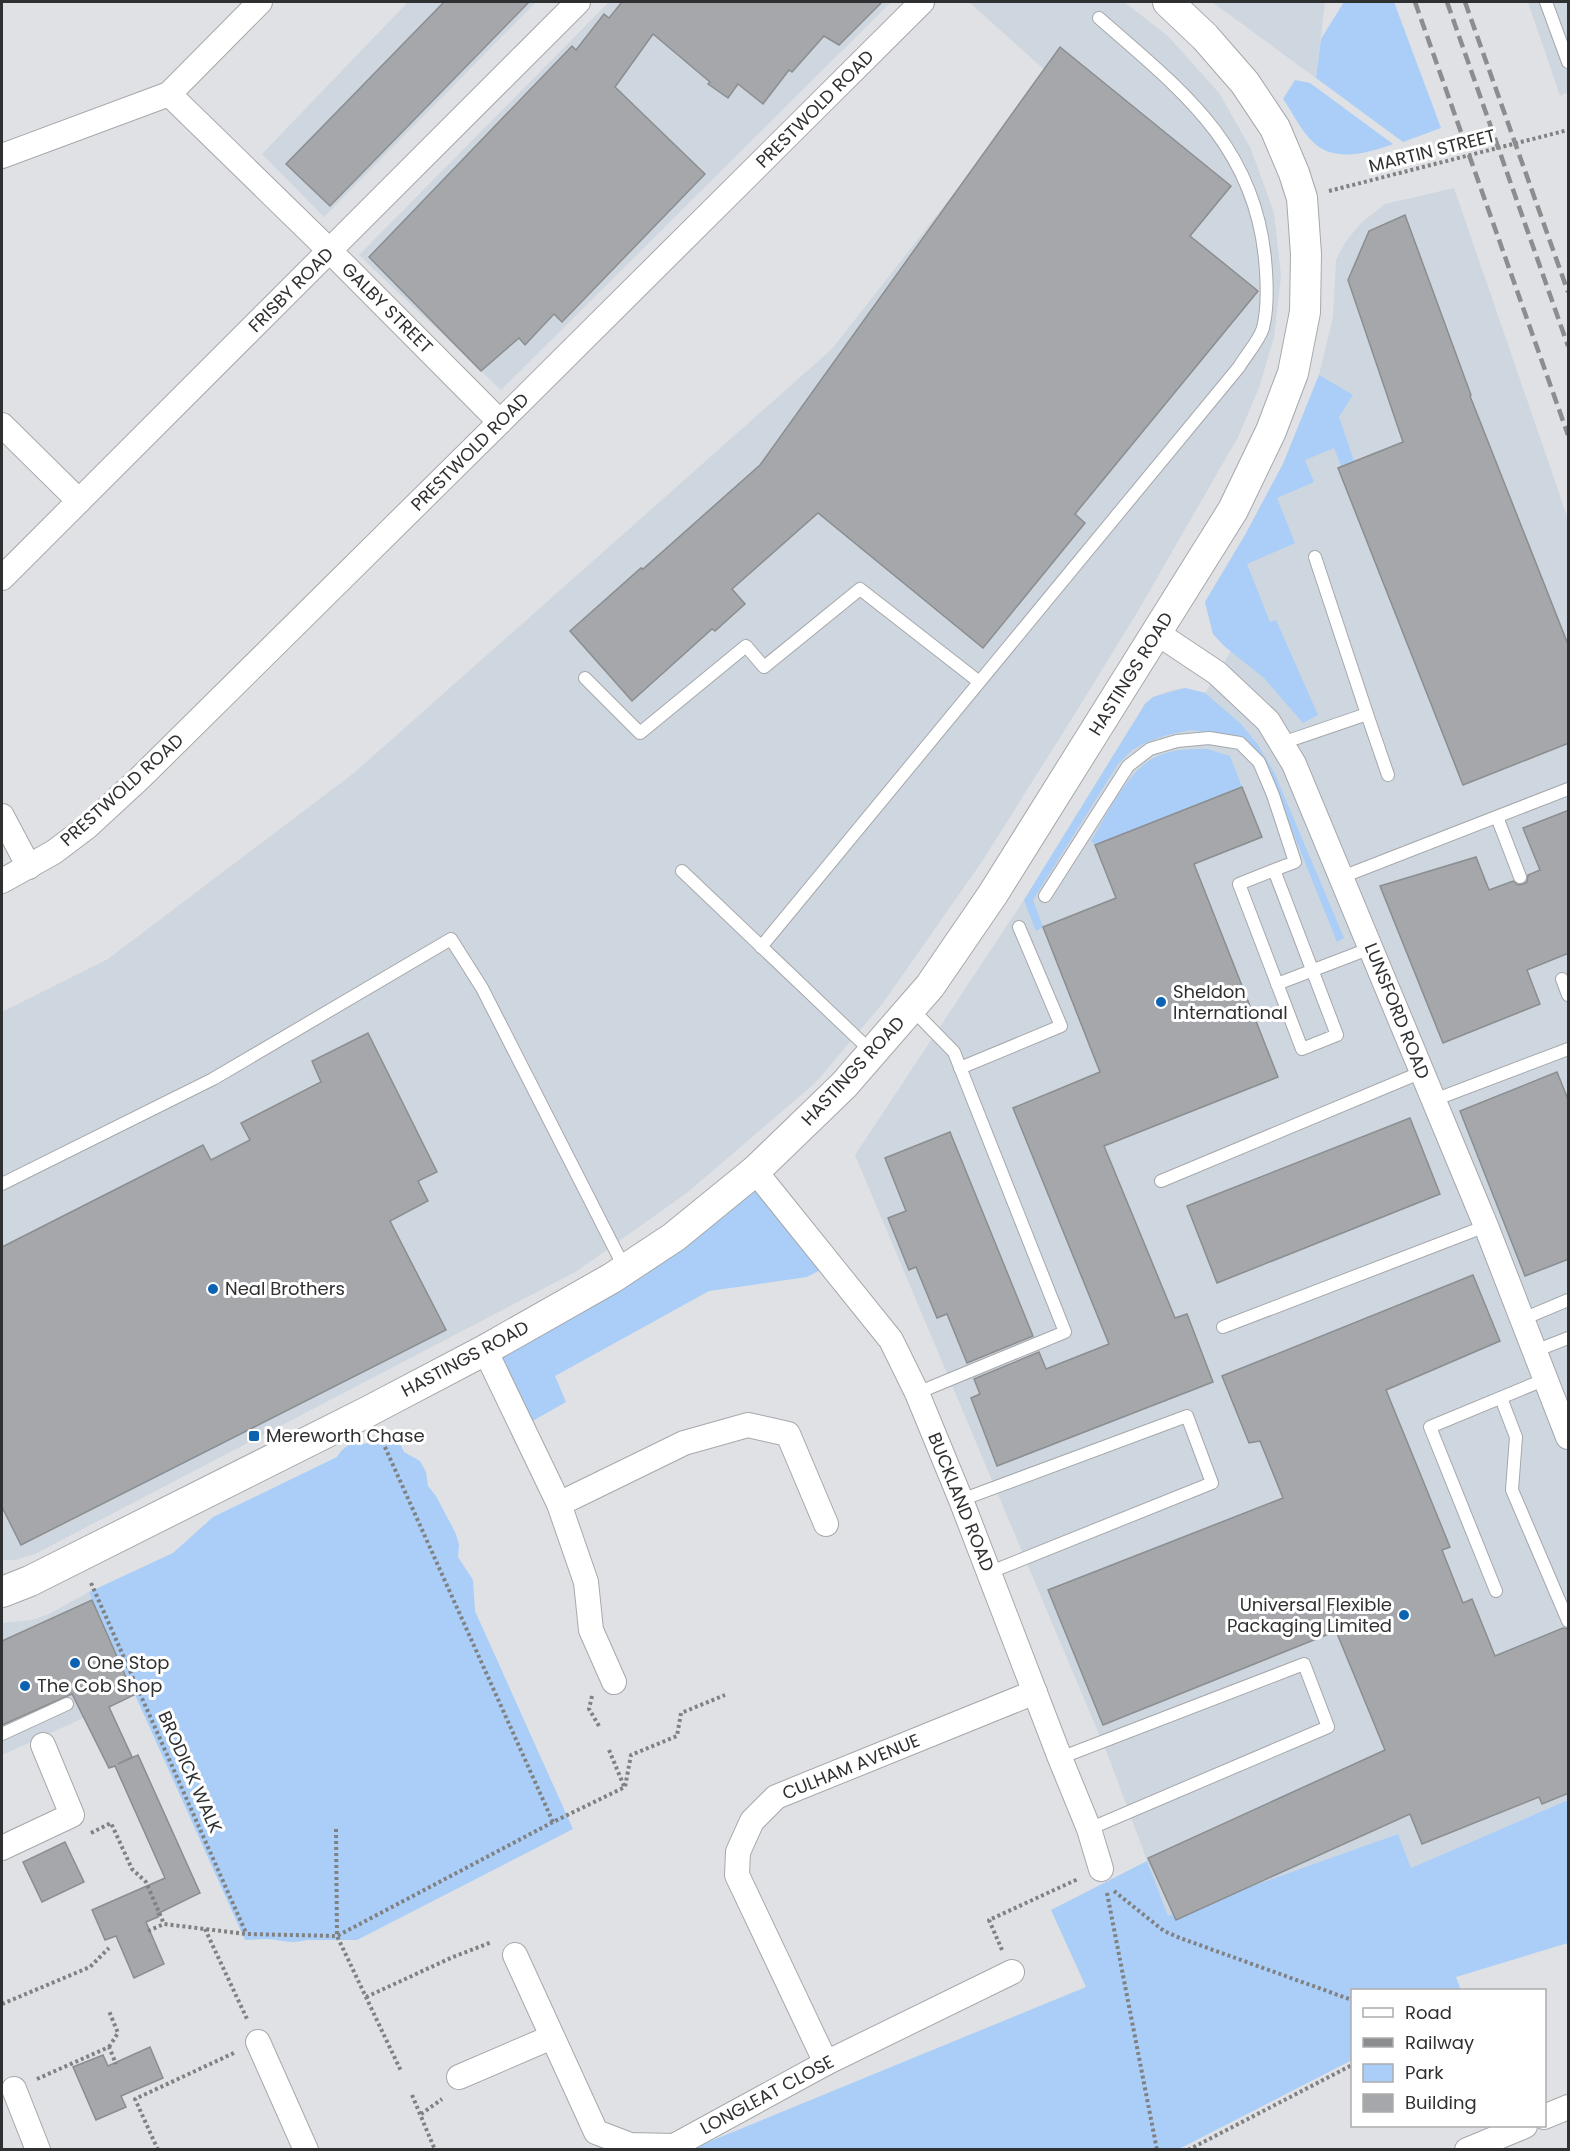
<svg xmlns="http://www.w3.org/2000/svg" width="1570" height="2151" font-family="Poppins,sans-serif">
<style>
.built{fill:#ced6df}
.green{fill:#aacef7}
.building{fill:#a5a7aa;stroke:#8b8e90;stroke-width:1.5}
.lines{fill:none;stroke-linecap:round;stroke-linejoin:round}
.service-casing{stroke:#a6a8ab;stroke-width:14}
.minor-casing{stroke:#a6a8ab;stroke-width:26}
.tertiary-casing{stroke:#a6a8ab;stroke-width:32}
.path{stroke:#808183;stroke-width:4;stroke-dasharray:3 3;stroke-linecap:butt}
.service{stroke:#fff;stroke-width:12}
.minor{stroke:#fff;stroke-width:24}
.tertiary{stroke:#fff;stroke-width:30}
.rail{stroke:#8b8d8f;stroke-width:4.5;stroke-dasharray:12 6;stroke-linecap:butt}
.poi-dot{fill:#0c63b1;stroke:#fff;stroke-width:2}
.labels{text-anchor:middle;stroke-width:6;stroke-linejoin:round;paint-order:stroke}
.street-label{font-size:18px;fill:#2f3031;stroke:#fff}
.poi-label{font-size:18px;fill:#2f3031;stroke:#fff;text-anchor:start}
</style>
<rect width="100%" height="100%" fill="#dfe1e4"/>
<g class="built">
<polygon points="408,2 536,2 324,217 262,154"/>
<polygon points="609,2 891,2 501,390 359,255"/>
<polygon points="969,2 1124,2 1168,36 1219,93 1251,149 1274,213 1281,276 1274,337 1259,388 1238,437 1138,611 1076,712 983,860 883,1003 816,1082 688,1192 577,1271 35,1554 15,1560 2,1560 2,1012 108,959 354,773 832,349 1048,73"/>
<polygon points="1212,2 1325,2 1316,78"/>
<polygon points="1528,2 1568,2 1568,92 1560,96"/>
<polygon points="1454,188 1568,519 1568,1800 1411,1868 1398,1834 1168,1917 1109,1758 855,1155 1024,900 1145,704 1153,697 1172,690 1185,688 1205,693 1231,651 1213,634 1205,602 1245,535 1283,464 1319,375 1333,317 1336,260 1346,241 1362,222 1385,204"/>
<polygon points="89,1592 134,1695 2,1755 2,1623 32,1620 49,1614"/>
</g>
<g class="green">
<polygon points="1344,2 1394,2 1441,128 1403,142 1316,78 1321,39"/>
<path d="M1295,80L1310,83L1393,144C1369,153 1334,163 1313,142C1301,131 1293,113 1283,99Z"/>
<polygon points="1319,375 1353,395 1339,417 1355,464 1342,468 1334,448 1305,460 1314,482 1277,498 1295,543 1247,564 1270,622 1276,620 1318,715 1303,723 1264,678 1224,646 1213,634 1205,602 1245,535 1283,464"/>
<polygon points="1185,688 1205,693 1241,724 1258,745 1274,772 1344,938 1337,942 1267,768 1228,736 1191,730 1167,735 1145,743 1132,750 1118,764 1033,900 1043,927 1036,931 1024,900 1145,704 1153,697"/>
<path d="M1207,749L1230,756L1242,787L1095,845L1091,841C1106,816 1126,774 1152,759C1168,749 1189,749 1207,749Z"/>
<polygon points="755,1171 830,1265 807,1277 709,1291 555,1376 566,1402 529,1423 485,1350"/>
<path d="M394,1430L404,1452L420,1461L426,1472L428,1486L436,1496L456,1534L459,1545L458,1557L473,1580L475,1611L573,1829L357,1940H307C296,1943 287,1942 276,1940C266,1938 255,1940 245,1940L89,1592L173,1553L213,1517L337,1457C343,1447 353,1440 365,1444Z"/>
<polygon points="1568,1800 1568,1943 1456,1977 1461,1990 1352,1990 1352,2060 1179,2149 689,2150 1086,1987 1051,1910 1147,1861 1168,1916 1398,1834 1411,1868"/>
</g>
<g class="building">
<polygon points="444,2 529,2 330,206 286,164"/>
<polygon points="622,2 882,2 839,45 824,36 792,72 789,70 763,104 738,84 728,98 708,84 710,82 653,34 615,87 705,174 562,322 554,314 525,345 519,338 481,371 369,257 572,46 576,50 604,14 609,18"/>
<polygon points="1060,47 1231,186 1190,236 1258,291 1075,514 1085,523 983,648 818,513 732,589 745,604 715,631 712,629 632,701 570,631 641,568 643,569 760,465"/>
<polygon points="1405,215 1471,395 1470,396 1569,647 1569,743 1463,785 1338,468 1403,442 1348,280 1369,231"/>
<polygon points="1242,787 1262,837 1194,864 1278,1077 1104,1146 1175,1318 1187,1314 1213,1382 997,1466 971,1398 980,1394 974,1379 1039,1352 1046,1369 1109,1344 1013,1108 1100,1072 1043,927 1116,898 1095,845"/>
<polygon points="1569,810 1569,953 1527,970 1540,1004 1443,1043 1380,886 1476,857 1489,890 1513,881 1518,885 1523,884 1527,882 1528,875 1540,870 1523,828"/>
<polygon points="368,1033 437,1172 418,1181 428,1201 390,1221 446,1330 21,1545 2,1507 2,1247 203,1145 211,1160 250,1140 241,1123 321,1082 312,1061"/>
<polygon points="1557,1072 1569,1102 1569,1259 1525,1276 1460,1111"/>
<polygon points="1410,1118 1440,1194 1217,1283 1187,1206"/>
<polygon points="950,1132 1033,1336 967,1363 947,1314 937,1318 916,1267 909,1270 888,1218 906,1211 885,1158"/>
<polygon points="1473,1275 1500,1341 1386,1390 1450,1547 1442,1550 1463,1603 1472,1599 1495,1656 1563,1628 1569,1629 1569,1793 1542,1804 1539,1797 1422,1844 1410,1814 1176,1920 1148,1858 1385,1750 1336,1631 1103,1725 1048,1590 1283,1498 1260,1441 1249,1443 1222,1376"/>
<polygon points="92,1600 134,1695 109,1707 132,1757 118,1764 138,1755 200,1893 157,1914 158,1917 146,1922 164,1964 134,1978 116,1936 105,1940 92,1910 165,1878 115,1766 109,1768 72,1694 2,1725 2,1641"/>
<polygon points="65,1842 84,1882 42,1902 23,1862"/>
<polygon points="150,2047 163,2078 121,2096 126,2107 96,2120 73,2067 103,2055 108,2066"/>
</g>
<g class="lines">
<defs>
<g id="service">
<polyline points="1546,2 1568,62"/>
<polyline points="1315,557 1367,714"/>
<polyline points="585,678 640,733 746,646 764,667 860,589 978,681"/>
<polyline points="1282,743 1367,714 1388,775"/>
<polyline points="1497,817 1520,877"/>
<polyline points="682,871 872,1052"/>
<polyline points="1342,877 1568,789"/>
<polyline points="1045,896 1128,766 1150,749 1177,741 1209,738 1240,743 1259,762 1273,795 1295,862 1274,870 1337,1035 1302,1049 1239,884 1274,870"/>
<path d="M761,947L1239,367C1246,355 1259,341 1263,328C1268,308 1267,280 1265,259C1254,144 1180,89 1099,18"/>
<polyline points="1562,979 1568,995"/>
<polyline points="1277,984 1371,948"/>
<polyline points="911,1008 954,1052 1065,1332 917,1393"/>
<polyline points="960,1068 1061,1026 1019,927"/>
<polyline points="1434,1100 1568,1049"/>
<polyline points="1161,1181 1422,1072"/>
<polyline points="2,1184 213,1079 451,939 482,988 625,1269"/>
<polyline points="1523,1319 1568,1300"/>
<polyline points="1223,1327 1486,1226"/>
<polyline points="1535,1351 1568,1338"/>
<polyline points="1501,1398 1516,1437 1512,1490 1568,1621"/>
<polyline points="961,1500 1187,1416 1212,1483 988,1573"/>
<polyline points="1496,1591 1430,1427 1546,1379"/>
<polyline points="2,1734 67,1704"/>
<polyline points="1060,1758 1304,1664 1328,1727 1089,1829"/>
</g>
<g id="minor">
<polyline points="169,94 330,251 500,422"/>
<polyline points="2,156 169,94 260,2"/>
<polyline points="2,425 79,501"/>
<polyline points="2,578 578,2"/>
<polyline points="1157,633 1217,673 1268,721 1294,764 1486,1226 1568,1437"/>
<polyline points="2,816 29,867"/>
<polyline points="2,881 54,852 87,827 140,778 500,422 922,2"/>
<polyline points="755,1171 891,1340 917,1393 961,1500 1060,1758 1089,1829 1101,1869"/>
<polyline points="485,1350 559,1504 586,1582 591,1630 614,1682"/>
<polyline points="559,1504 684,1443 748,1425 788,1434 826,1524"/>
<polyline points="2,1848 72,1815 43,1745"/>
<polyline points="515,1955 596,2132 630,2145 674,2146 826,2063 1012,1972"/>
<polyline points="258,2042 306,2150"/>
<polyline points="826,2063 737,1875 738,1852 752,1821 776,1797 1035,1692"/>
<polyline points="459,2077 552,2037"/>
<polyline points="14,2089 38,2150"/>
<polyline points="1544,2117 1568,2107"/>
<polyline points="1467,2150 1525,2126"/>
</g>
<polyline id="tertiary" points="2,1592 30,1581 369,1411 485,1350 612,1278 674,1237 755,1171 844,1085 930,986 993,894 1233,510 1271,431 1293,373 1305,312 1306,254 1302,198 1294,173 1275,128 1245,83 1205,37 1168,2"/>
</defs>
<use href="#service" class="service-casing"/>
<use href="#minor" class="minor-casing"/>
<use href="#tertiary" class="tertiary-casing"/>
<g class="path">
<polyline points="1329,191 1568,130"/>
<polyline points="380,1436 553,1822"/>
<polyline points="91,1583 246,1933"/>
<polyline points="592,1696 589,1709 599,1726"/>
<polyline points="609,1750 624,1786"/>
<polyline points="336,1829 337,1936 401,2071"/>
<polyline points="91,1833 111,1823 132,1869 146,1882 164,1924"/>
<polyline points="1114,1891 1164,1931 1180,1938 1352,2000"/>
<polyline points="1107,1893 1157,2150"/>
<polyline points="205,1929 247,2019"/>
<polyline points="148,1931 164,1924 246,1934 337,1936 553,1822 625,1787 631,1755 677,1736 681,1713 725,1695"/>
<polyline points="1002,1950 989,1920 1078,1879"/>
<polyline points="366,1997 453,1957 492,1942"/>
<polyline points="2,2004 90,1967 109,1948"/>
<polyline points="109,2047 118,2033 109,2011"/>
<polyline points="37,2079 109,2047 116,2064"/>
<polyline points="412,2095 435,2150"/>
<polyline points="421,2114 442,2099"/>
<polyline points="158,2150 135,2099 236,2052"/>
<polyline points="1188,2150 1352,2065"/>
</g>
<use href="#service" class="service"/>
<use href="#minor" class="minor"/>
<use href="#tertiary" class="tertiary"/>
<g class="rail">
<polyline points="1415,2 1568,435"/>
<polyline points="1447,2 1568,346"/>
<polyline points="1465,2 1568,292"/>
</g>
</g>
<g class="poi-dot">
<circle cx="1161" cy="1002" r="6"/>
<circle cx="213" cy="1289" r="6"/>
<rect x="248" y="1430" width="12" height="12" rx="3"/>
<circle cx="1404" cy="1615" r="6"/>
<circle cx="75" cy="1663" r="6"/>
<circle cx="25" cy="1686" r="6"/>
</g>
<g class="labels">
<g class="street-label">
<text transform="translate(815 109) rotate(-45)" y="6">PRESTWOLD ROAD</text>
<text transform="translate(1432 151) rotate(-14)" y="6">MARTIN STREET</text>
<text transform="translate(291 290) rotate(-45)" y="6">FRISBY ROAD</text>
<text transform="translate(387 308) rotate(45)" y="6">GALBY STREET</text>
<text transform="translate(470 452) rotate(-45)" y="6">PRESTWOLD ROAD</text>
<text transform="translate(1131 674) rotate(-58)" y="6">HASTINGS ROAD</text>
<text transform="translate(122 790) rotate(-42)" y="6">PRESTWOLD ROAD</text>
<text transform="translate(1397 1011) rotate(68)" y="6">LUNSFORD ROAD</text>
<text transform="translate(853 1071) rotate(-47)" y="6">HASTINGS ROAD</text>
<text transform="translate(465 1359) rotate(-28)" y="6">HASTINGS ROAD</text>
<text transform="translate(961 1502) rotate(68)" y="6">BUCKLAND ROAD</text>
<text transform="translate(851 1767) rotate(-22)" y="6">CULHAM AVENUE</text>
<text transform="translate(190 1772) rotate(66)" y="6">BRODICK WALK</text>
<text transform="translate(767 2095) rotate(-28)" y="6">LONGLEAT CLOSE</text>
</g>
<g class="poi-label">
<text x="1173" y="998">Sheldon<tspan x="1173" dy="21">International</tspan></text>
<text x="225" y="1295">Neal Brothers</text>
<text x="266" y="1442">Mereworth Chase</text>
<text x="1392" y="1611" text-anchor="end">Universal Flexible<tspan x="1392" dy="21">Packaging Limited</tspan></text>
<text x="87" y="1669">One Stop</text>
<text x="37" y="1692">The Cob Shop</text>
</g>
</g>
<rect width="1570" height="2151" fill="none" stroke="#2f3031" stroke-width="6"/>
<rect x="1351" y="1989" width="195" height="138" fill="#ffffff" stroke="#acacad" stroke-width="1.5"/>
<rect x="1363" y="2008" width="30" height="9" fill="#ffffff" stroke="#acacad" stroke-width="1.5"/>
<text x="1405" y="2019" font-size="18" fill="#2f3031">Road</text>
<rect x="1363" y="2038" width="30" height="9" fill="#8b8d8f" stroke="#acacad" stroke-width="1.5"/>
<text x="1405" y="2049" font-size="18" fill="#2f3031">Railway</text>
<rect x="1363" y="2064" width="30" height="18" fill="#aacef7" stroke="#acacad" stroke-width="1.5"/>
<text x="1405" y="2079" font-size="18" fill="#2f3031">Park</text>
<rect x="1363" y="2094" width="30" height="18" fill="#a5a7aa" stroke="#acacad" stroke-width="1.5"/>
<text x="1405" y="2109" font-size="18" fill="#2f3031">Building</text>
</svg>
